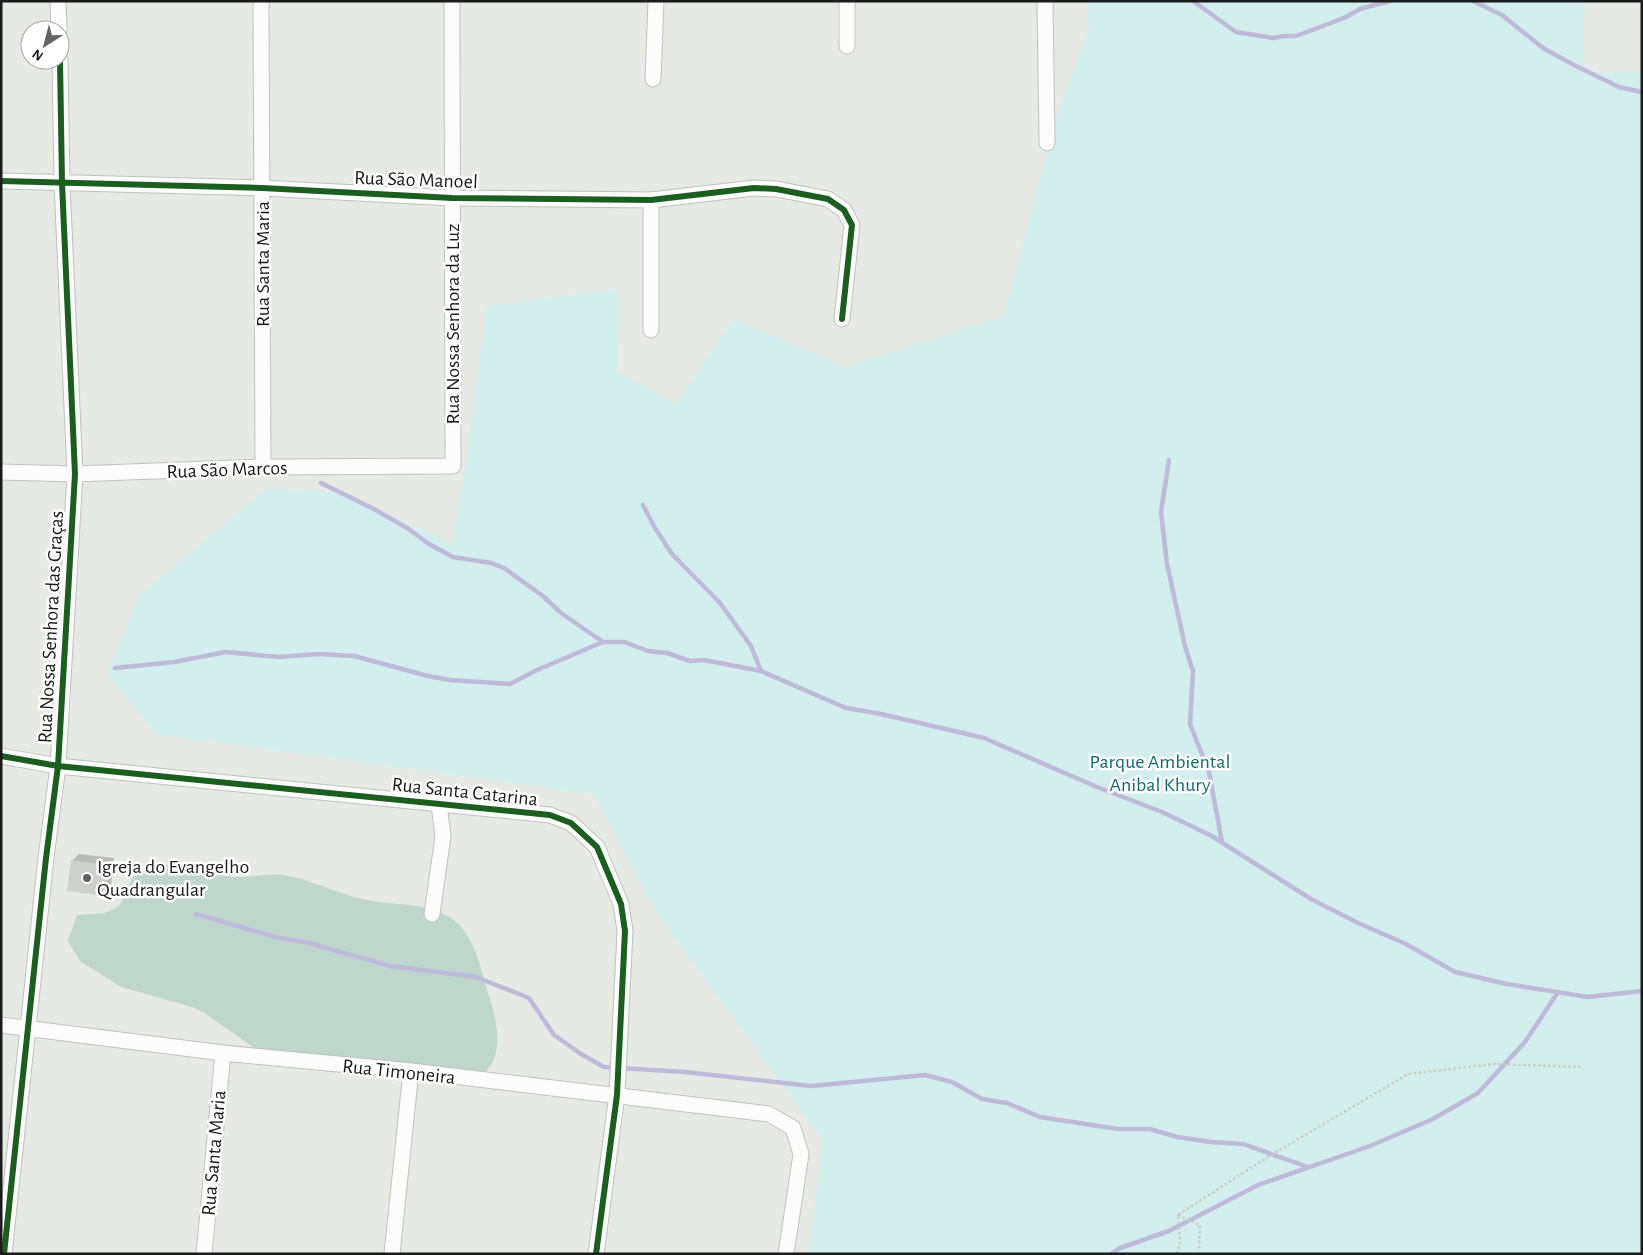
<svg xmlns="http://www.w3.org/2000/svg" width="1643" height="1255" font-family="'Alegreya Sans',sans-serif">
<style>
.forest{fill:#bdd7cc}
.park{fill:#d2eeed}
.shadow{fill:#0003}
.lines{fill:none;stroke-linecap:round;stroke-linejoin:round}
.stream{stroke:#bfbada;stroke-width:4.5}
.building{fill:#ced0cc}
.minor-casing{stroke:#bfc1be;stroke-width:17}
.path{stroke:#cccdbf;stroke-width:2.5;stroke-dasharray:2.5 2.5;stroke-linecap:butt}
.minor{stroke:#fbfcfb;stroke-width:15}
.cycleway-casing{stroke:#fff;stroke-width:9}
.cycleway{stroke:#1b5e20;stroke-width:6}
.poi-dot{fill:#626361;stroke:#fff;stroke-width:2}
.labels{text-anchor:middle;stroke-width:5;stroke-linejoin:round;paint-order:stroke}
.street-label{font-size:20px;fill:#1b1b1b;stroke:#fff}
.park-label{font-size:20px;fill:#146b6f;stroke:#fff}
.poi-label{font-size:20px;fill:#1b1b1b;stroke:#fff;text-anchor:start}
</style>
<rect width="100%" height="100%" fill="#e7eae4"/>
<path class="forest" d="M154,863C182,865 208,875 236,877C253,878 272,872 289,876C317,882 343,896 372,901C400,906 432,902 455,921C475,938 481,969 488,993C494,1011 500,1033 496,1052C495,1060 488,1068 484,1075L263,1054L203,1012L192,1007L121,987L80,961L68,941L77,915L105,913L119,906L134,875Z"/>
<polygon class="park" points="1087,1 1585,1 1583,73 1642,72 1642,1254 809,1254 823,1140 656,912 594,794 156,734 107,674 140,595 267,488 342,493 452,544 464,480 487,306 618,289 617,371 676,404 733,319 845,367 1004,316 1057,116 1089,31"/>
<polygon class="shadow" points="79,854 114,858 111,887 104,894 72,861"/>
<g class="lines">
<g class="stream">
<polyline points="1193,1 1236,32 1274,38 1285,36 1296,36 1344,18 1360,9 1390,1"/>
<polyline points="1473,1 1502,15 1543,48 1572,64 1619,87 1642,92"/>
<polyline points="1169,460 1161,512 1167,564 1185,646 1193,671 1190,724 1209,772 1222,842"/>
<polyline points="321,483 374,509 407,528 429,544 453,557 491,563 504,568 543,596 561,613 603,642"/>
<polyline points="643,505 655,528 672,554 720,603 751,646 761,671"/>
<polyline points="115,668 174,662 226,652 278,657 318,654 354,656 428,676 450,680 510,684 537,670 603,642 624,642 648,651 667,653 690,661 704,660 761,671 846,708 881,714 984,738 1097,787 1162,812 1210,835 1311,899 1358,923 1406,944 1455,972 1507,984 1588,997 1642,991"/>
<polyline points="196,914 275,937 309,943 390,966 476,977 529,998 554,1035 581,1054 604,1067 685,1072 811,1086 925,1075 952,1082 982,1099 1007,1103 1040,1117 1118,1129 1150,1129 1177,1137 1211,1142 1243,1144 1308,1167"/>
<polyline points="1111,1254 1120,1248 1169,1231 1258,1185 1370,1146 1433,1119 1478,1093 1525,1042 1558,992"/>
</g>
</g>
<polygon class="building" points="71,860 108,865 104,896 67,891"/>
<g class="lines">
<defs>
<g id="minor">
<polyline points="58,1 59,30"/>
<polyline points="261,1 263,467"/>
<polyline points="847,1 847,46"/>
<polyline points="1045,1 1047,143"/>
<polyline points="653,79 656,1"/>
<polyline points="1,181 262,188 452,198 651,200 754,188 776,189 828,199 844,210 852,225 842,319"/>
<polyline points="651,330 651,200"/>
<polyline points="1,472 75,474 263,467 453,466 452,1"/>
<polyline points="1,756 58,766 550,815 571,823 597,847 621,904 625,931 617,1095 596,1254"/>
<polyline points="432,914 443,836 439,805"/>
<polyline points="1,1025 223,1053 411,1071 769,1114 793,1128 801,1154 786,1254"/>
<polyline points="4,1254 46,858 58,766 75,474 62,183 60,60"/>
<polyline points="204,1254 223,1053"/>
<polyline points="392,1254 411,1071"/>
</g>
</defs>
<use href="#minor" class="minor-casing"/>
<g class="path">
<polyline points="1178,1215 1200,1225 1199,1251"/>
<polyline points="1177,1254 1180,1241 1178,1215 1263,1160 1408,1074 1493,1064 1581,1067"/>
</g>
<use href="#minor" class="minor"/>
<defs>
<g id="cycleway">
<polyline points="1,181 262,188 452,198 651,200 754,188 776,189 828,199 844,210 852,225 842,319"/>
<polyline points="1,756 58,766 550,815 571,823 597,847 621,904 625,931 617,1095 596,1254"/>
<polyline points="4,1254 46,858 58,766 75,474 62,183 60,60"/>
</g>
</defs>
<use href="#cycleway" class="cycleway-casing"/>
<use href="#cycleway" class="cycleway"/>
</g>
<circle class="poi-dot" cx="87" cy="878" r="5"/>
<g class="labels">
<g class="street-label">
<text transform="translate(416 179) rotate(2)" y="7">Rua São Manoel</text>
<text transform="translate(262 264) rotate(-90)" y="7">Rua Santa Maria</text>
<text transform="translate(452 324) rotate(-90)" y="7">Rua Nossa Senhora da Luz</text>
<text transform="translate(227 469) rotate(-2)" y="7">Rua São Marcos</text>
<text transform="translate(50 627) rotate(-87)" y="7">Rua Nossa Senhora das Graças</text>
<text transform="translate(465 791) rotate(6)" y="7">Rua Santa Catarina</text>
<text transform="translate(399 1071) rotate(6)" y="7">Rua Timoneira</text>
<text transform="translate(213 1153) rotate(-85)" y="7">Rua Santa Maria</text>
</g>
<g class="park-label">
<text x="1160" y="768">Parque Ambiental<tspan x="1160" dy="23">Anibal Khury</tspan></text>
</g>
<g class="poi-label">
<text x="97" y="873">Igreja do Evangelho<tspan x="97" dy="23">Quadrangular</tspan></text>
</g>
</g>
<rect width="1643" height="1255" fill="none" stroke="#1b1b1b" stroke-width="5"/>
<g transform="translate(45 45) rotate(216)"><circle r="24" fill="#ffffff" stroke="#a4a4a4"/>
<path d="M0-4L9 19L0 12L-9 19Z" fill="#626361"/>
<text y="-8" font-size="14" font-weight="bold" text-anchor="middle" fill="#1b1b1b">N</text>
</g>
</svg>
